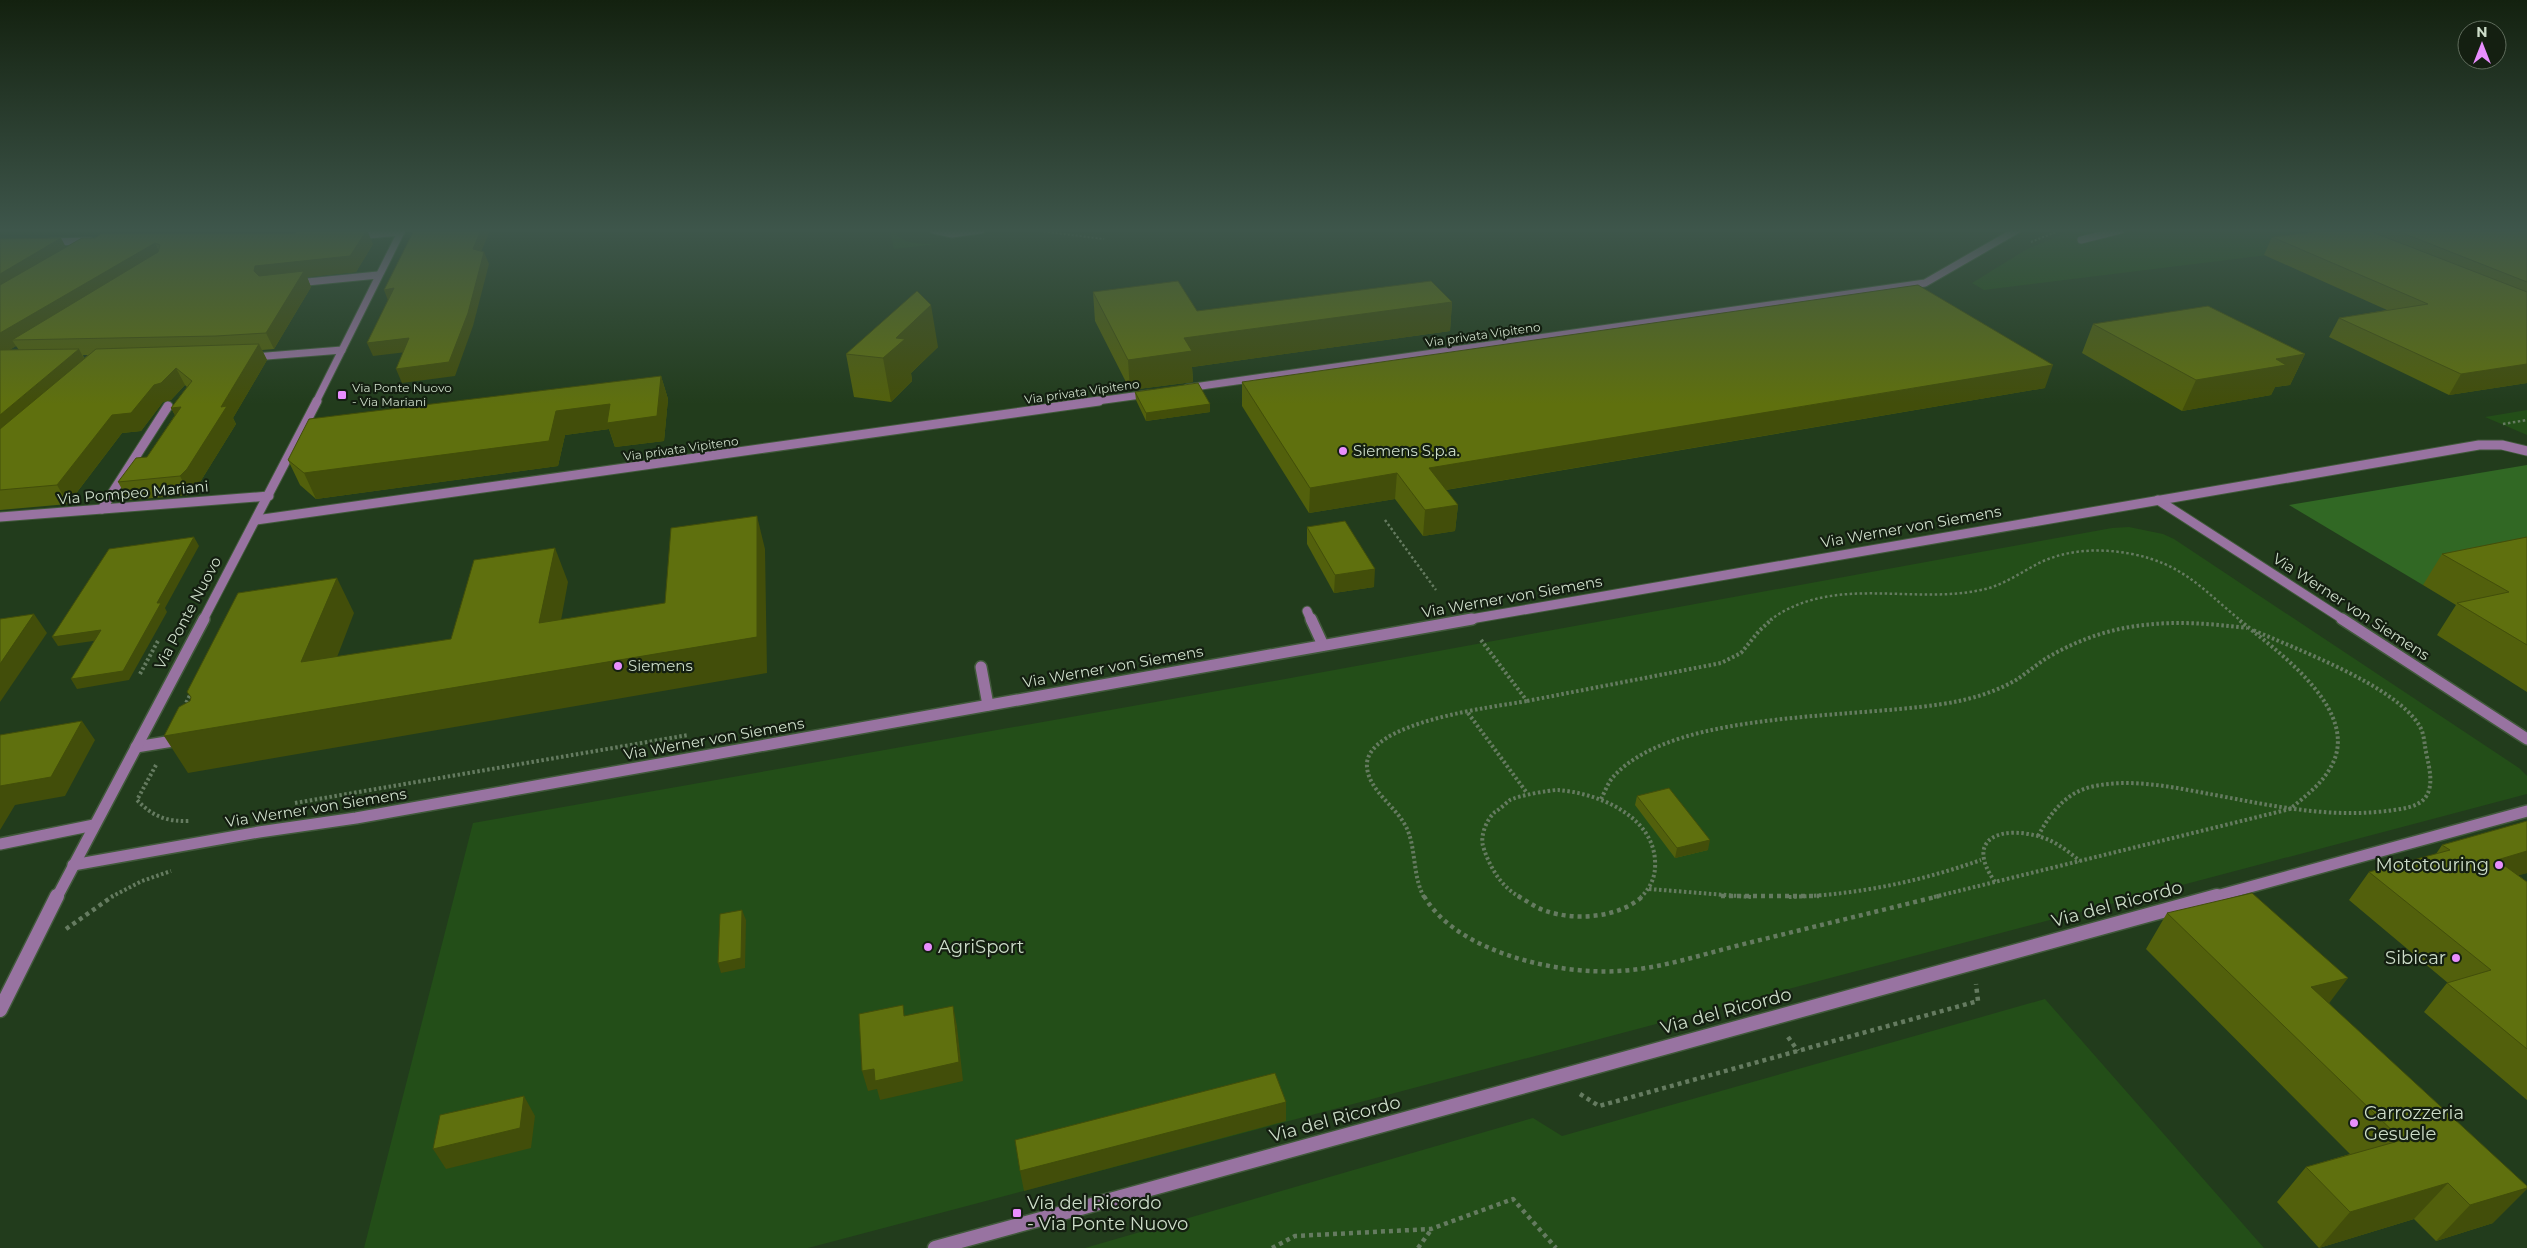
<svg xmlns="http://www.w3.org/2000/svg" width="2527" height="1248" font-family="Montserrat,sans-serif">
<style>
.green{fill:#234e18}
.forest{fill:#316824}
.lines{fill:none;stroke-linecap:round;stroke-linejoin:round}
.service-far2-casing{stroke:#41593b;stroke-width:9}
.service-far1-casing{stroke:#41593b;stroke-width:11}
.service-casing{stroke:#41593b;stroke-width:14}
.minor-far3-casing{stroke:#41593b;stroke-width:9}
.minor-far2-casing{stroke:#41593b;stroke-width:11}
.minor-far1-casing{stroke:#41593b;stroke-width:14}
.minor-casing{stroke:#41593b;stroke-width:17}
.tertiary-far3-casing{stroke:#41593b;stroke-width:9}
.tertiary-far2-casing{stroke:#41593b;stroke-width:11}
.tertiary-far1-casing{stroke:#41593b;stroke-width:14}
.tertiary-casing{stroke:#41593b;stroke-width:17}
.path-far3{stroke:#657b60;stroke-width:2;stroke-dasharray:2 2;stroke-linecap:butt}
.path-far2{stroke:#657b60;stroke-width:2.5;stroke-dasharray:2.5 2.5;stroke-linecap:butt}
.path-far1{stroke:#657b60;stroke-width:4;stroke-dasharray:2.5 2.5;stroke-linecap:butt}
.path{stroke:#657b60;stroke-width:4.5;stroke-dasharray:4 4;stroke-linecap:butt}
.service-far2{stroke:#9873a1;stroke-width:7}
.service-far1{stroke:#9873a1;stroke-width:9}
.service{stroke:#9873a1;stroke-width:11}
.minor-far3{stroke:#9873a1;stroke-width:7}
.minor-far2{stroke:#9873a1;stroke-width:9}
.minor-far1{stroke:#9873a1;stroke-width:11}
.minor{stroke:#9873a1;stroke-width:14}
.tertiary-far3{stroke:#9873a1;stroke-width:7}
.tertiary-far2{stroke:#9873a1;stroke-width:9}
.tertiary-far1{stroke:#9873a1;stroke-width:11}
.tertiary{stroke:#9873a1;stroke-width:14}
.wall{fill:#52600c;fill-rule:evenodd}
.shaded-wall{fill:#424e0a}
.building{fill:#5f700e;stroke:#424e0a}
.poi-dot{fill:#e98efe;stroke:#141f11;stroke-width:2}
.labels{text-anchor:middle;stroke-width:4.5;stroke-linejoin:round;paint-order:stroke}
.far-street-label{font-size:12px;fill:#cdddc9;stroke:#141f11}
.far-poi-label{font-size:12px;fill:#cdddc9;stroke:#141f11;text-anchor:start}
.poi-label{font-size:15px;fill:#cdddc9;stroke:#141f11;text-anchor:start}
.street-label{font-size:15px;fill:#cdddc9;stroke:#141f11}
.near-poi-label{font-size:18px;fill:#cdddc9;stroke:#141f11;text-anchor:start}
.near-street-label{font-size:18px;fill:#cdddc9;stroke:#141f11}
</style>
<rect width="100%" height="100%" fill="#223c1c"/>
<g class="green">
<polygon points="0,230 315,230 0,234"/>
<path d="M890,230H894C900,245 924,244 938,244L894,249Z"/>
<polygon points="2067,230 2471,230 1984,290 1972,283 2027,249 2066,233"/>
<polygon points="2527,410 2527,435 2485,417"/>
<polygon points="2129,527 2163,534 2174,539 2519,768 2527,776 2527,794 808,1248 364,1248 473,823 1285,679 2112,528"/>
<polygon points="2045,999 2264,1248 1085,1248 1533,1118 1562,1136"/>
</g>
<polygon class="forest" points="2527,465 2527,564 2423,585 2289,505"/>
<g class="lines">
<defs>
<g id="service-far2">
<polyline points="2081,240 2121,230"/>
<polyline points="297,283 378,275"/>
</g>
<g id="service-far1">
<polyline points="102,509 168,406"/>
<polyline points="1307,611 1311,620"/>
</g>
<g id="service">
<polyline points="1311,619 1323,645"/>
<polyline points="981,667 988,705"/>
<polyline points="136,747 179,740"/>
<polyline points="0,844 94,825"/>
</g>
<g id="minor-far3">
<polyline points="933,230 952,234 981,230"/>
<polyline points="357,236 401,232"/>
<polyline points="49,242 90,241"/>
<polyline points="254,357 342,350"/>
<polyline points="1187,388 1925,283 2017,230"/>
<polyline points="1090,402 1148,394"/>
</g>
<g id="minor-far2">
<polyline points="2158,500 2344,620"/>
<polyline points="0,517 269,496"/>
<polyline points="256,520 1099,401"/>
<polyline points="1465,620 2479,445 2502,445 2527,451"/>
</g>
<g id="minor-far1">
<polyline points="2342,619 2527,739"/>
<polyline points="73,865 259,832 356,818 1472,619"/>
<polyline points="2213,897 2527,811"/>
</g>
<polyline id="minor" points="935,1248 2217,896"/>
<polyline id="tertiary-far3" points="316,402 402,230"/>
<polyline id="tertiary-far2" points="203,620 317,401"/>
<polyline id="tertiary-far1" points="57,897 204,619"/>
<polyline id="tertiary" points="0,1010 57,896"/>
</defs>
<use href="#service-far2" class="service-far2-casing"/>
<use href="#service-far1" class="service-far1-casing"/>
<use href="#service" class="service-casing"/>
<use href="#minor-far3" class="minor-far3-casing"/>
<use href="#minor-far2" class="minor-far2-casing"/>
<use href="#minor-far1" class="minor-far1-casing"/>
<use href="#minor" class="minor-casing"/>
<use href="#tertiary-far3" class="tertiary-far3-casing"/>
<use href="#tertiary-far2" class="tertiary-far2-casing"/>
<use href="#tertiary-far1" class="tertiary-far1-casing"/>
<use href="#tertiary" class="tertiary-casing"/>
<g class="path-far3">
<polyline points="1032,230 1104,239"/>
<polyline points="2031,242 2061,230"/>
</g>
<g class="path-far2">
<polyline points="2503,424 2527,420"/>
<polyline points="1385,520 1436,590"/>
<path d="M1770,620C1833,574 1911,605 1981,590C2002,586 2020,573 2039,563C2068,549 2101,548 2132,554C2183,564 2202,589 2240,620"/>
</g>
<g class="path-far1">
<polyline points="1481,640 1527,701"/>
<polyline points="140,674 159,639"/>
<polyline points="1527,701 1721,663 1741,653 1759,631 1772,619"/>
<polyline points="184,707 191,693"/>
<polyline points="1468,713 1527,793"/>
<path d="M156,765L137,800C153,817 168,822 191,821"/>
<path d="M1601,799C1605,792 1608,782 1614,776C1677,707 1868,720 1959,701C1978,697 1999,690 2016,680C2027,673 2038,663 2050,656C2115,619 2175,619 2247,628"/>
<polyline points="295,803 688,735"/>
<path d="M2038,836C2051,812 2067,791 2095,786C2134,778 2177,788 2215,795C2273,806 2328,818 2387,811C2400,809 2417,808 2425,798C2436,784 2427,761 2425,746C2424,739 2423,731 2419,725C2394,685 2296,649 2253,630"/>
<path d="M1995,882C1962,835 2006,825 2044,838C2058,843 2069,852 2080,861"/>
<polyline points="1649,889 1751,897"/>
<polyline points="111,897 142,881 171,871"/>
<path d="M1424,897C1413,877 1416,852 1408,831C1399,808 1369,792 1367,767C1363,722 1494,707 1527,701"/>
<path d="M1520,897C1501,887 1489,866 1483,846C1480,835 1487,819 1495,812C1500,809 1505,804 1510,800C1517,796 1549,790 1558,790C1597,793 1652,815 1655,860C1656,875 1652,886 1641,897"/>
<path d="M1789,897C1856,895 1918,882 1981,860"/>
<path d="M1934,897L2290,809C2307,795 2327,780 2335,758C2354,704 2274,649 2238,619"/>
</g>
<g class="path">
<path d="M1424,896C1456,952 1558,975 1618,971C1658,969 1697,956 1736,946C1804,929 1871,913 1939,896"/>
<path d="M1518,896C1527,901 1536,908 1546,911C1575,921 1619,918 1643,896"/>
<polyline points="1721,896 1819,896"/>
<polyline points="66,929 113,896"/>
<polyline points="1788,1037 1798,1051"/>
<polyline points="1580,1094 1599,1106 1978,1001 1976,984"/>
<polyline points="1272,1248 1295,1236 1431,1229 1513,1199 1556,1248"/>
<polyline points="1418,1248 1431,1230"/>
</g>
<use href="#service-far2" class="service-far2"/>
<use href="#service-far1" class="service-far1"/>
<use href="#service" class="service"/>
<use href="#minor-far3" class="minor-far3"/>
<use href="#minor-far2" class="minor-far2"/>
<use href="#minor-far1" class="minor-far1"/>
<use href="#minor" class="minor"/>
<use href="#tertiary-far3" class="tertiary-far3"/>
<use href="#tertiary-far2" class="tertiary-far2"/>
<use href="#tertiary-far1" class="tertiary-far1"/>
<use href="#tertiary" class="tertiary"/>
</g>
<g class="wall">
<polygon points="2377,230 2527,230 2527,383 2449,395 2329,337 2339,318 2387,310 2264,255 2272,237 2375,233"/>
<path d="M82,238L373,244L356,272L307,277L311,287L274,349L262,350L267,360L233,418L236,424L197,487L190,495L128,500L118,482L147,457L175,415L171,408L187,387L185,385L171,400L163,402L141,431L122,433L68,504L0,510V239L66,247ZM16,346L19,350H9ZM83,355H88L84,358Z"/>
<polygon points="1093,292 1197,311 1452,302 1450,331 1192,367 1193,382 1130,390 1095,321"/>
<polygon points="2093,324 2305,354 2290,385 2275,387 2271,395 2182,411 2082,353"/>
<polygon points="938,347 911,373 912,381 891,402 854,397 846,354"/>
<polygon points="661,376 668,399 664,441 615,447 609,429 565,435 558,466 316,499 300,485 288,460"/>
<polygon points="1242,382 2045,388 1446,490 1458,505 1455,531 1423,536 1395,499 1309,513 1242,406"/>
<polygon points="1135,392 1210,412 1146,421 1136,400"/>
<polygon points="1307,527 1374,587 1334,593 1307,544"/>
<polygon points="2527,537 2527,692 2437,635 2456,605 2423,585 2442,554"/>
<polygon points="1637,796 1708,850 1675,858 1635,805"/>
<polygon points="2527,821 2527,873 2518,875 2527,882 2527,1100 2424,1012 2447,983 2448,983 2349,900 2369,872 2436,854 2442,845"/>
<polygon points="2167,913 2329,1003 2493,1223 2436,1241 2414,1219 2319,1248 2277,1202 2306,1167 2350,1154 2146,949"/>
</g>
<g class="shaded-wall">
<polygon points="367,230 373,244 356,272 307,277 311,287 274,349 266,333 263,282 254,271 255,266"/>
<polygon points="481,230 490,230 477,262 473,249"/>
<polygon points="61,238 69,253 0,295 0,274"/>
<polygon points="155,243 162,258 12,340 16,346 0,356 0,333"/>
<polygon points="484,252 489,264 473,326 455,376 402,383 396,369"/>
<polygon points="394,288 389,303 384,290"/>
<polygon points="1452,302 1450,331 1192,367 1193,382 1130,390 1128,360 1184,338"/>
<polygon points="931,305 938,347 911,373 912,381 891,402 883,358 896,338"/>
<polygon points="409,338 415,351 373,356 367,343"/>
<polygon points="259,344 267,360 233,418 236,424 197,487 190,495 180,476 221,407"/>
<polygon points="79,349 88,366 0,442 0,415"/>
<polygon points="2305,354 2290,385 2275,387 2271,395 2182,411 2196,380 2276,359"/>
<polygon points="2527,364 2527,383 2449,395 2461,374"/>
<polygon points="2053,365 2045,388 1427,493 1429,468"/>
<polygon points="176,368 185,385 171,400 163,402 141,431 122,433 68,504 57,485 112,415"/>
<polygon points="661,376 668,399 664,441 615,447 609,429 565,435 558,466 316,499 304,473 556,411"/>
<polygon points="1210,404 1210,412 1146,421 1146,413"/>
<polygon points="181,407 181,426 171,408"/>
<polygon points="1397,473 1395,499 1309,513 1310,488"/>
<polygon points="1458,505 1455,531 1423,536 1425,510"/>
<polygon points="757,516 765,549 767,673 188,773 164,736 757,637"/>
<polygon points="194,537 199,546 165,608 167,612 129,680 77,689 71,679 157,603"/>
<polygon points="555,548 568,582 554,659 539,623"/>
<polygon points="1375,569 1374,587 1334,593 1335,575"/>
<polygon points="337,578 354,613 321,699 301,662"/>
<polygon points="34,614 47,633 0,702 0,664"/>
<polygon points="101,630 107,639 58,646 52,637"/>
<polygon points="82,721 95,740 65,796 15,805 0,830 0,786"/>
<polygon points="1710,840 1708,850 1675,858 1677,848"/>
<polygon points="2527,851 2527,873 2475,888 2497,860"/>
<polygon points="742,910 746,920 745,968 721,973 718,963"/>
<polygon points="2348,978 2321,1014 2311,987"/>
<polygon points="953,1006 957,1026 963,1081 880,1100 877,1089 868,1091 862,1071"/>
<polygon points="524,1096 535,1116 531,1148 446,1169 433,1149"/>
<polygon points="1286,1102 1286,1121 1024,1191 1020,1171"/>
<polygon points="2448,1183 2414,1219 2319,1248 2350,1212"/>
<polygon points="2527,1188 2527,1189 2493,1223 2436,1241 2470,1205"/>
</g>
<g class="building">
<polygon points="299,230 367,230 350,256 255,266 254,271 259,276 304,271 266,333 216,336 12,340 158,252 160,245 155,243 0,333 0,285 82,238 95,238 101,234 294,234"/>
<polygon points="414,230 481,230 473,249 484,252 468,313 449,362 396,369 409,338 367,343 394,288 384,290"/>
<polygon points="2332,230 2367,230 2527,292 2527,364 2461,374 2339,318 2428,304 2272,237"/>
<polygon points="2395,230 2527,230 2527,282"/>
<polygon points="61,238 0,274 0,239"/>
<polygon points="1178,281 1197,311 1431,281 1452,302 1184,338 1192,351 1128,360 1093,292"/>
<polygon points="1918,285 2053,365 1429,468 1458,505 1425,510 1397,473 1310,488 1242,382"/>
<polygon points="917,291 931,305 896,338 905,339 883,358 846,354"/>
<polygon points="2208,306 2305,354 2276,359 2286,365 2196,380 2093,324"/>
<polygon points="259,344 221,407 227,406 187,469 180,476 118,482 136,458 147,457 181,407 171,408 192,381 176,368 161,383 154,385 131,413 112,415 57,485 0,490 0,429 96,349"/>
<polygon points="79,349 0,415 0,350"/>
<polygon points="661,376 657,416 607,423 610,404 556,411 549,441 304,473 288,460 309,419"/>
<polygon points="1198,383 1210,404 1146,413 1135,392"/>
<polygon points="757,516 757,637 164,736 179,707 190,701 191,697 187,692 238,593 337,578 301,662 451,639 474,560 555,548 539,623 665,603 671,528"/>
<polygon points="1345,521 1375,569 1335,575 1307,527"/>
<polygon points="194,537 157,603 161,603 123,671 71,679 101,630 52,637 109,549"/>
<polygon points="2527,537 2527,645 2457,603 2509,592 2442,554"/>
<polygon points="34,614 0,664 0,619"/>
<polygon points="82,721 51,777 0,786 0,735"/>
<polygon points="1669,788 1710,840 1677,848 1637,796"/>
<polygon points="2527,821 2527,851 2497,860 2527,882 2527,1049 2447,983 2491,970 2369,872 2450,850 2442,845"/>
<polygon points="2252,893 2348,978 2311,987 2527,1186 2527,1188 2470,1205 2448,1183 2350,1212 2306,1167 2402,1140 2167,913"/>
<polygon points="742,910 741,958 718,963 720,914"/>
<polygon points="903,1005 904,1016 953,1006 959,1062 875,1081 874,1069 862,1071 859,1014"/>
<polygon points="1275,1073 1286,1102 1020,1171 1015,1140"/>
<polygon points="524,1096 520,1128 433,1149 440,1115"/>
</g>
<linearGradient id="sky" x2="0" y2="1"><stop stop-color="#13210f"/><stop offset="0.57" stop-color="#3e564b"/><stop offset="1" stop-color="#3e564b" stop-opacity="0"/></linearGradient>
<rect width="2527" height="404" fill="url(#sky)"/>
<g class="poi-dot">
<rect x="337" y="390" width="10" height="10" rx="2.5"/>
<circle cx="1343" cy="451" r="5"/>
<circle cx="618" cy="666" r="5"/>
<circle cx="2499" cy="865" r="5"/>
<circle cx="928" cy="947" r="5"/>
<circle cx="2456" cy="958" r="5"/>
<circle cx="2354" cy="1123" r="5"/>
<rect x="1012" y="1208" width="10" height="10" rx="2.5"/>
</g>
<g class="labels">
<g class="far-street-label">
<text transform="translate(1483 335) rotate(-8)" y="4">Via privata Vipiteno</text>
<text transform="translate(1082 392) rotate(-8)" y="4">Via privata Vipiteno</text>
<text transform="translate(681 449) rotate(-8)" y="4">Via privata Vipiteno</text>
</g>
<g class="far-poi-label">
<text x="352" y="392">Via Ponte Nuovo<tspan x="352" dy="14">- Via Mariani</tspan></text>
</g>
<g class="poi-label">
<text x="1353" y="456">Siemens S.p.a.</text>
<text x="628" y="671">Siemens</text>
</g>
<g class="street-label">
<text transform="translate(133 493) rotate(-5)" y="5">Via Pompeo Mariani</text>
<text transform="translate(1911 527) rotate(-10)" y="5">Via Werner von Siemens</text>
<text transform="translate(1512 597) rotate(-10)" y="5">Via Werner von Siemens</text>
<text transform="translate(2351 607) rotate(33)" y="5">Via Werner von Siemens</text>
<text transform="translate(188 613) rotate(-62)" y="5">Via Ponte Nuovo</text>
<text transform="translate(1113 667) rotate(-10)" y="5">Via Werner von Siemens</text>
<text transform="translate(714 739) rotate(-10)" y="5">Via Werner von Siemens</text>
<text transform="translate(316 808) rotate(-9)" y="5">Via Werner von Siemens</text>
</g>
<g class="near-poi-label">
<text x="2489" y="871" text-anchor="end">Mototouring</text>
<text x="938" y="953">AgriSport</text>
<text x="2446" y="964" text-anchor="end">Sibicar</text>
<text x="2364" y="1119">Carrozzeria<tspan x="2364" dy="21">Gesuele</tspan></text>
<text x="1027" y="1209">Via del Ricordo<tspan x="1027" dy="21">- Via Ponte Nuovo</tspan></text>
</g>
<g class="near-street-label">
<text transform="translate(2117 904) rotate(-15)" y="6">Via del Ricordo</text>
<text transform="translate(1726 1011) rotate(-15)" y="6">Via del Ricordo</text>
<text transform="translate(1335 1119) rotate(-15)" y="6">Via del Ricordo</text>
</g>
</g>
<g transform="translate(2482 45)"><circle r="24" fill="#141f11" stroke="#5e6b5b"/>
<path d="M0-4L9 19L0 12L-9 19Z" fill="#e98efe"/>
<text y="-8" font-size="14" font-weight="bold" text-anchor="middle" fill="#cdddc9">N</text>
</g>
</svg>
